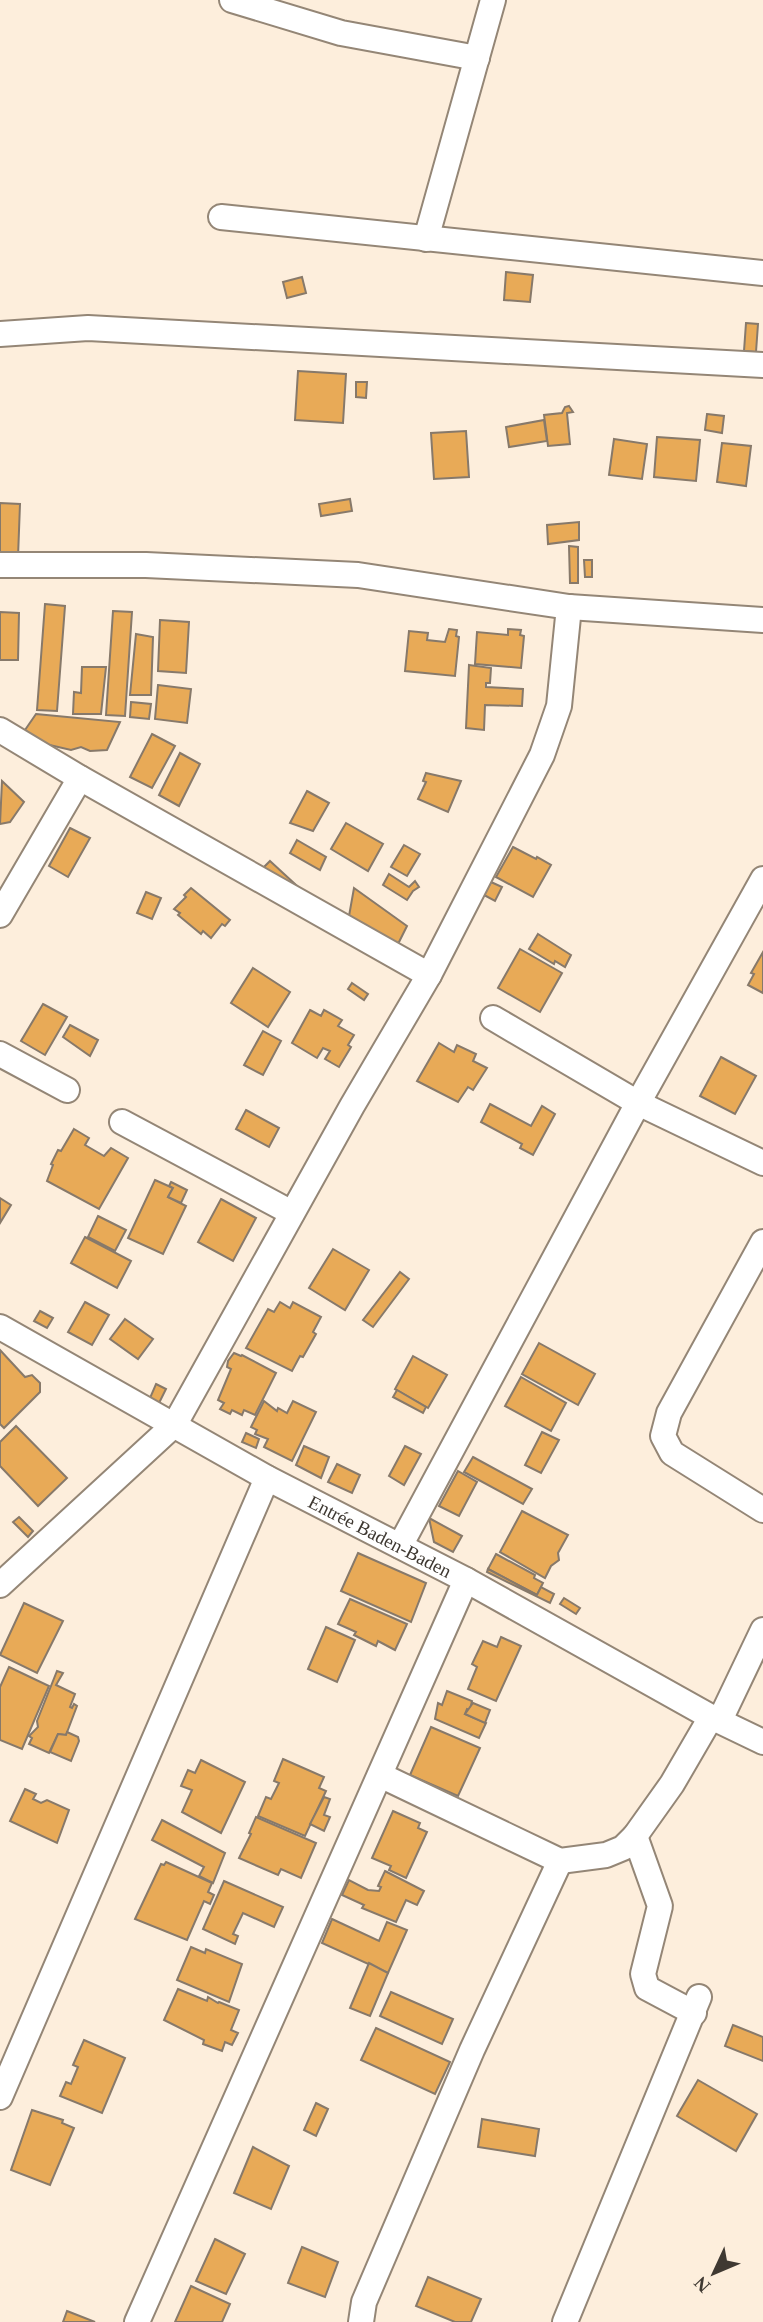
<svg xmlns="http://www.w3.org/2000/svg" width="763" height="2322" font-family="Georgia,serif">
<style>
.building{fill:#e8aa57;stroke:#87796a;stroke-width:2}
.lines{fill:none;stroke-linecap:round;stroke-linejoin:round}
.street-casing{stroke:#948676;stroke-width:28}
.street{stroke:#fff;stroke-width:24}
.labels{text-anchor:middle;stroke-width:5;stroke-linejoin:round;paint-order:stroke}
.street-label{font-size:19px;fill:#3f3932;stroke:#fdeedc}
</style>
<rect width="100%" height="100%" fill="#fdeedc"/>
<g class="building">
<polygon points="506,272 533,275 530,302 504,300"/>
<polygon points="302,277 306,293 287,298 283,282"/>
<polygon points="746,323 758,324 756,352 744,351"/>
<polygon points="298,371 346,374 343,423 295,420"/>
<polygon points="356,382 367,382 366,398 356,397"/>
<polygon points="569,406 573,412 567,413 570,444 548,446 544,415 562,413 565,407"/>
<polygon points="707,414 724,416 722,433 705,430"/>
<polygon points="544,420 547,441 509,447 506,427"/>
<polygon points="466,431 469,477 434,479 431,433"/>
<polygon points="657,437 700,440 696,481 654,477"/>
<polygon points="614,439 647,444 642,479 609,475"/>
<polygon points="722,443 751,446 746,486 717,482"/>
<polygon points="350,499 352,511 321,516 319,504"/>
<polygon points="0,503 20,504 18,557 0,556"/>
<polygon points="579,522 579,540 548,544 547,525"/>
<polygon points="569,546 578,547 578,583 570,583"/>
<polygon points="584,560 592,560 592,577 585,577"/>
<polygon points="45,604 65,606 57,711 37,710"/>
<polygon points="113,611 132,612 125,716 106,715"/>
<polygon points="0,612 19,613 18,660 0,660"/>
<polygon points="160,620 189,622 186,673 158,671"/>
<polygon points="449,629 457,630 456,636 459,637 455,676 405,671 409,631 428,633 427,640 445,642"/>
<polygon points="508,629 521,630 520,635 524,636 521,668 475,664 477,632 508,635"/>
<polygon points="136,634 153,637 151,695 130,695"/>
<polygon points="469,665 491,668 490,683 486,683 486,687 523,689 522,706 485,705 484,730 466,728"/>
<polygon points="82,667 106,667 101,714 73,714 74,692 81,693"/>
<polygon points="158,685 191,689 187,723 155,719"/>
<polygon points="131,702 151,704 149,719 130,717"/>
<polygon points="36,714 120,722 107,750 90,751 81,747 71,750 41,743 25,730"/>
<polygon points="152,734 175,746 152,788 130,777"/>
<polygon points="180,753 200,764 179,806 159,795"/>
<polygon points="426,773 461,781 448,812 418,799 426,782 423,781"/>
<polygon points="2,781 24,802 10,822 0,824"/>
<polygon points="307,791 329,803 313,831 290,823"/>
<polygon points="346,823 383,844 368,871 331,849"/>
<polygon points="70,828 90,838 68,877 49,866"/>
<polygon points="297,840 326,857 320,870 290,853"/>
<polygon points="404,845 420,854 407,876 391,867"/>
<polygon points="513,847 536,859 537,857 551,865 533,897 496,877"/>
<polygon points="270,861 308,896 259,872"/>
<polygon points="389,874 409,887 415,881 419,887 413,891 407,900 383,885"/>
<polygon points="491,882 502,887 495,901 484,895"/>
<polygon points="191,888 230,920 225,926 222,924 211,938 203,931 201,934 178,915 180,913 174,909 186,897 184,895"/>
<polygon points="354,888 407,926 398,944 349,916"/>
<polygon points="146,892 161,898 152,919 137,913"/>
<polygon points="538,934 571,955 565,967 555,961 554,964 529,949"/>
<polygon points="520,949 562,973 540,1012 498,988"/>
<polygon points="763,952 763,993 748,985 754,974 751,973"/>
<polygon points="253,968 290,992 268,1027 231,1003"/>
<polygon points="352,983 368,994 364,1000 348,989"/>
<polygon points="43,1004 67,1017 45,1055 21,1041"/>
<polygon points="310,1010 321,1016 324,1010 342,1020 338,1026 354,1035 348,1045 351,1047 339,1067 325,1059 330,1051 323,1048 317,1058 292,1043"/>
<polygon points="70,1025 98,1040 90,1056 63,1037"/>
<polygon points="263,1031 281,1041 263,1075 244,1065"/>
<polygon points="439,1043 454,1052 457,1045 476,1054 473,1061 487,1068 473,1090 468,1087 458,1102 417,1081"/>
<polygon points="721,1057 756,1076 735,1114 700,1096"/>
<polygon points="490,1104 531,1126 542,1106 555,1114 533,1155 520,1148 522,1144 481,1122"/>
<polygon points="246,1110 279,1128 269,1147 236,1129"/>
<polygon points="74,1129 89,1138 85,1145 104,1156 111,1148 128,1158 99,1209 47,1181 53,1165 51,1164 58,1150 61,1151"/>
<polygon points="155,1180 173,1188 168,1197 186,1206 163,1254 128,1238"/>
<polygon points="171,1182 187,1190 181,1203 168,1197 173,1188 169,1186"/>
<polygon points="0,1198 11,1205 0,1223"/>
<polygon points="221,1199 256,1218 233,1261 198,1242"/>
<polygon points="98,1216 126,1230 115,1251 88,1237"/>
<polygon points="85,1237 131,1261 117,1288 71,1263"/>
<polygon points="333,1249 369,1270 345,1310 309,1288"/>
<polygon points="400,1272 409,1279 373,1327 363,1320"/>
<polygon points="85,1302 109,1315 92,1345 68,1332"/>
<polygon points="280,1302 290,1308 293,1302 321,1317 313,1332 316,1334 303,1357 300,1356 292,1371 246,1348 268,1309 274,1312"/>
<polygon points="40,1311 53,1318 47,1328 34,1321"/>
<polygon points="125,1319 153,1339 138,1359 110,1339"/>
<polygon points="539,1343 595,1374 578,1405 522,1374"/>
<polygon points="0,1350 25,1377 32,1375 40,1383 40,1392 4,1428 0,1424"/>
<polygon points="234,1353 241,1356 242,1355 276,1373 255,1415 244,1410 242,1415 232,1410 230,1414 220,1409 224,1403 218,1400 231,1369 227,1367 228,1361"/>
<polygon points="413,1356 447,1375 428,1408 395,1389"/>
<polygon points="521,1377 566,1403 551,1431 505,1406"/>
<polygon points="156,1384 166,1389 159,1403 150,1398"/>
<polygon points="397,1390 426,1407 423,1413 393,1397"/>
<polygon points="264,1401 277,1411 278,1408 287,1413 293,1401 316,1412 292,1461 264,1447 268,1439 255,1434 257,1430 251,1427"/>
<polygon points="16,1426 67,1478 38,1506 0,1466 0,1442"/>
<polygon points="542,1432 559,1440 541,1473 525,1465"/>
<polygon points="246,1433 259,1439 256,1448 242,1442"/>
<polygon points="304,1446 329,1457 321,1478 296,1465"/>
<polygon points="405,1446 421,1454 404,1485 389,1476"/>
<polygon points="473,1457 532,1489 523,1504 464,1472"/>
<polygon points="337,1464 360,1475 352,1493 328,1482"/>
<polygon points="458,1471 477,1482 459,1516 439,1506"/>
<polygon points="522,1511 568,1535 558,1553 559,1560 551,1566 545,1578 500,1552"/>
<polygon points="19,1517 33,1531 28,1537 13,1522"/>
<polygon points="429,1518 462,1536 453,1552 434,1542"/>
<polygon points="358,1553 426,1583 411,1622 341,1591"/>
<polygon points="496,1554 535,1575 534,1578 543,1583 537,1595 488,1569"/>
<polygon points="488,1569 537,1595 541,1587 554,1594 550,1603 487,1572"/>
<polygon points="564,1598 580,1608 576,1614 560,1604"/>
<polygon points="350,1599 407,1624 395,1650 378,1641 376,1646 354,1635 356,1632 338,1624"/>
<polygon points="24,1603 63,1621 37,1673 0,1655"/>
<polygon points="326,1627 355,1640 337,1682 308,1669"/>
<polygon points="501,1637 521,1646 496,1701 468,1689 477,1667 472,1664 483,1641 497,1647"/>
<polygon points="9,1667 49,1686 22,1749 0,1740 0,1687"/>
<polygon points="57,1671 63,1673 56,1685 75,1694 70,1707 72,1708 74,1704 77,1706 66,1735 58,1734 49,1753 29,1744 32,1738 29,1736 38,1727 37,1721"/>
<polygon points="447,1691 472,1701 470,1710 467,1709 465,1714 486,1723 479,1738 435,1719 438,1703 442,1705"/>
<polygon points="473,1703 490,1710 485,1723 465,1714"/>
<polygon points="431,1727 480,1748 458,1796 410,1775"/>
<polygon points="67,1732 78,1737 79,1741 71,1761 50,1752 58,1734 66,1735"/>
<polygon points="283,1759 324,1777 319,1788 326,1791 305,1836 258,1816 266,1797 271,1799 279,1783 274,1781"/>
<polygon points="201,1760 245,1782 221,1833 182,1812 192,1790 181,1786 188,1770 195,1773"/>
<polygon points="25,1789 36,1794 33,1799 41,1803 47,1800 69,1810 57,1843 10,1821"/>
<polygon points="324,1797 330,1799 324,1815 330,1817 324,1831 310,1824"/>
<polygon points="393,1811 420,1823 418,1828 427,1832 406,1878 389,1870 391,1866 372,1858"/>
<polygon points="256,1817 316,1843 301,1878 281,1869 278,1875 239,1858 251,1834 249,1833"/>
<polygon points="162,1820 225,1853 213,1883 199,1876 204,1867 152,1840"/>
<polygon points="166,1862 212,1883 208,1892 214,1895 210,1904 204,1901 187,1940 135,1919 161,1864 164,1865"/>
<polygon points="385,1871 424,1891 417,1905 406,1900 396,1922 362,1908 364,1905 342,1895 349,1880 368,1890 379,1891 381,1887 378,1886"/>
<polygon points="224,1881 283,1907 274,1927 243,1913 233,1934 238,1936 235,1944 203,1929"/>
<polygon points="332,1919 379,1941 387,1922 407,1930 388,1973 322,1943"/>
<polygon points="191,1947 205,1953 206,1949 242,1964 229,2002 177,1980"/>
<polygon points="369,1963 388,1973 370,2016 350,2008"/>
<polygon points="178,1989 207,2001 208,1997 218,2003 219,2002 239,2010 231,2030 238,2033 232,2045 225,2042 222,2051 203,2044 204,2040 164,2020"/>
<polygon points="391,1992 453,2019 442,2044 380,2016"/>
<polygon points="733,2025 763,2037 763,2061 725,2046"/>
<polygon points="376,2028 450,2062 435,2094 361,2060"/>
<polygon points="84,2040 125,2058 102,2113 60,2096 66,2082 71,2084 78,2067 73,2065"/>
<polygon points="698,2080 757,2114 736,2151 677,2116"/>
<polygon points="316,2103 328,2109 316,2136 304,2130"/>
<polygon points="32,2110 63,2120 62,2123 74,2128 50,2185 11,2170"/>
<polygon points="482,2119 539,2129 535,2156 478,2147"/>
<polygon points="253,2147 289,2166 271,2209 234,2193"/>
<polygon points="215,2239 245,2254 226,2294 196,2281"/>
<polygon points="302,2247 338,2262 325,2297 288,2283"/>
<polygon points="428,2277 481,2299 471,2322 455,2322 416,2306"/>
<polygon points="191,2286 230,2304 222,2322 175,2322"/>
<polygon points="67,2311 95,2322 63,2322"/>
</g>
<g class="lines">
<defs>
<g id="street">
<polyline points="232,0 341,33 477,58"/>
<polyline points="221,217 763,273"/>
<polyline points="426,239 493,0"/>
<polyline points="0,334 88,328 763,365"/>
<polyline points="0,565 146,565 358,575 569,607 763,620"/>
<polyline points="0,730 80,778 429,975"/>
<polyline points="0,915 80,778"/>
<polyline points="493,1018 638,1103 763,1163"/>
<polyline points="0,1054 67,1090"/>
<polyline points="122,1122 292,1213"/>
<polyline points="763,1242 669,1413 663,1436 672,1453 763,1510"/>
<path id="s1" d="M0,1327L267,1478L466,1580L711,1717L763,1742"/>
<polyline points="400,1546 638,1103 763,879"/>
<polyline points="0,1585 175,1424 352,1106 429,975 542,755 559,706 569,607"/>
<polyline points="720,1720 763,1630"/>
<polyline points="380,1775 560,1861 606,1855 623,1848 635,1836 672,1784 711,1717"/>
<polyline points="635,1836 660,1906 643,1974 647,1988 694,2013"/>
<polyline points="0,2097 267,1478"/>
<polyline points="137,2322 466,1580"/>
<polyline points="361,2322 364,2302 472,2050 560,1861"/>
<polyline points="565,2322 699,1997"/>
</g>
</defs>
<use href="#street" class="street-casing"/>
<use href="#street" class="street"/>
</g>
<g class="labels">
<g class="street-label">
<text dy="7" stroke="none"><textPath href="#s1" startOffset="434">Entrée Baden-Baden</textPath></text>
</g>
</g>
<g transform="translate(714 2273) rotate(226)" stroke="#fdeedc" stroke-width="5" paint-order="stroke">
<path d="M0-5L12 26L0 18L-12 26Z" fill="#3f3932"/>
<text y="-10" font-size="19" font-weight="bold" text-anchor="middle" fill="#3f3932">N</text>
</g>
</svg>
